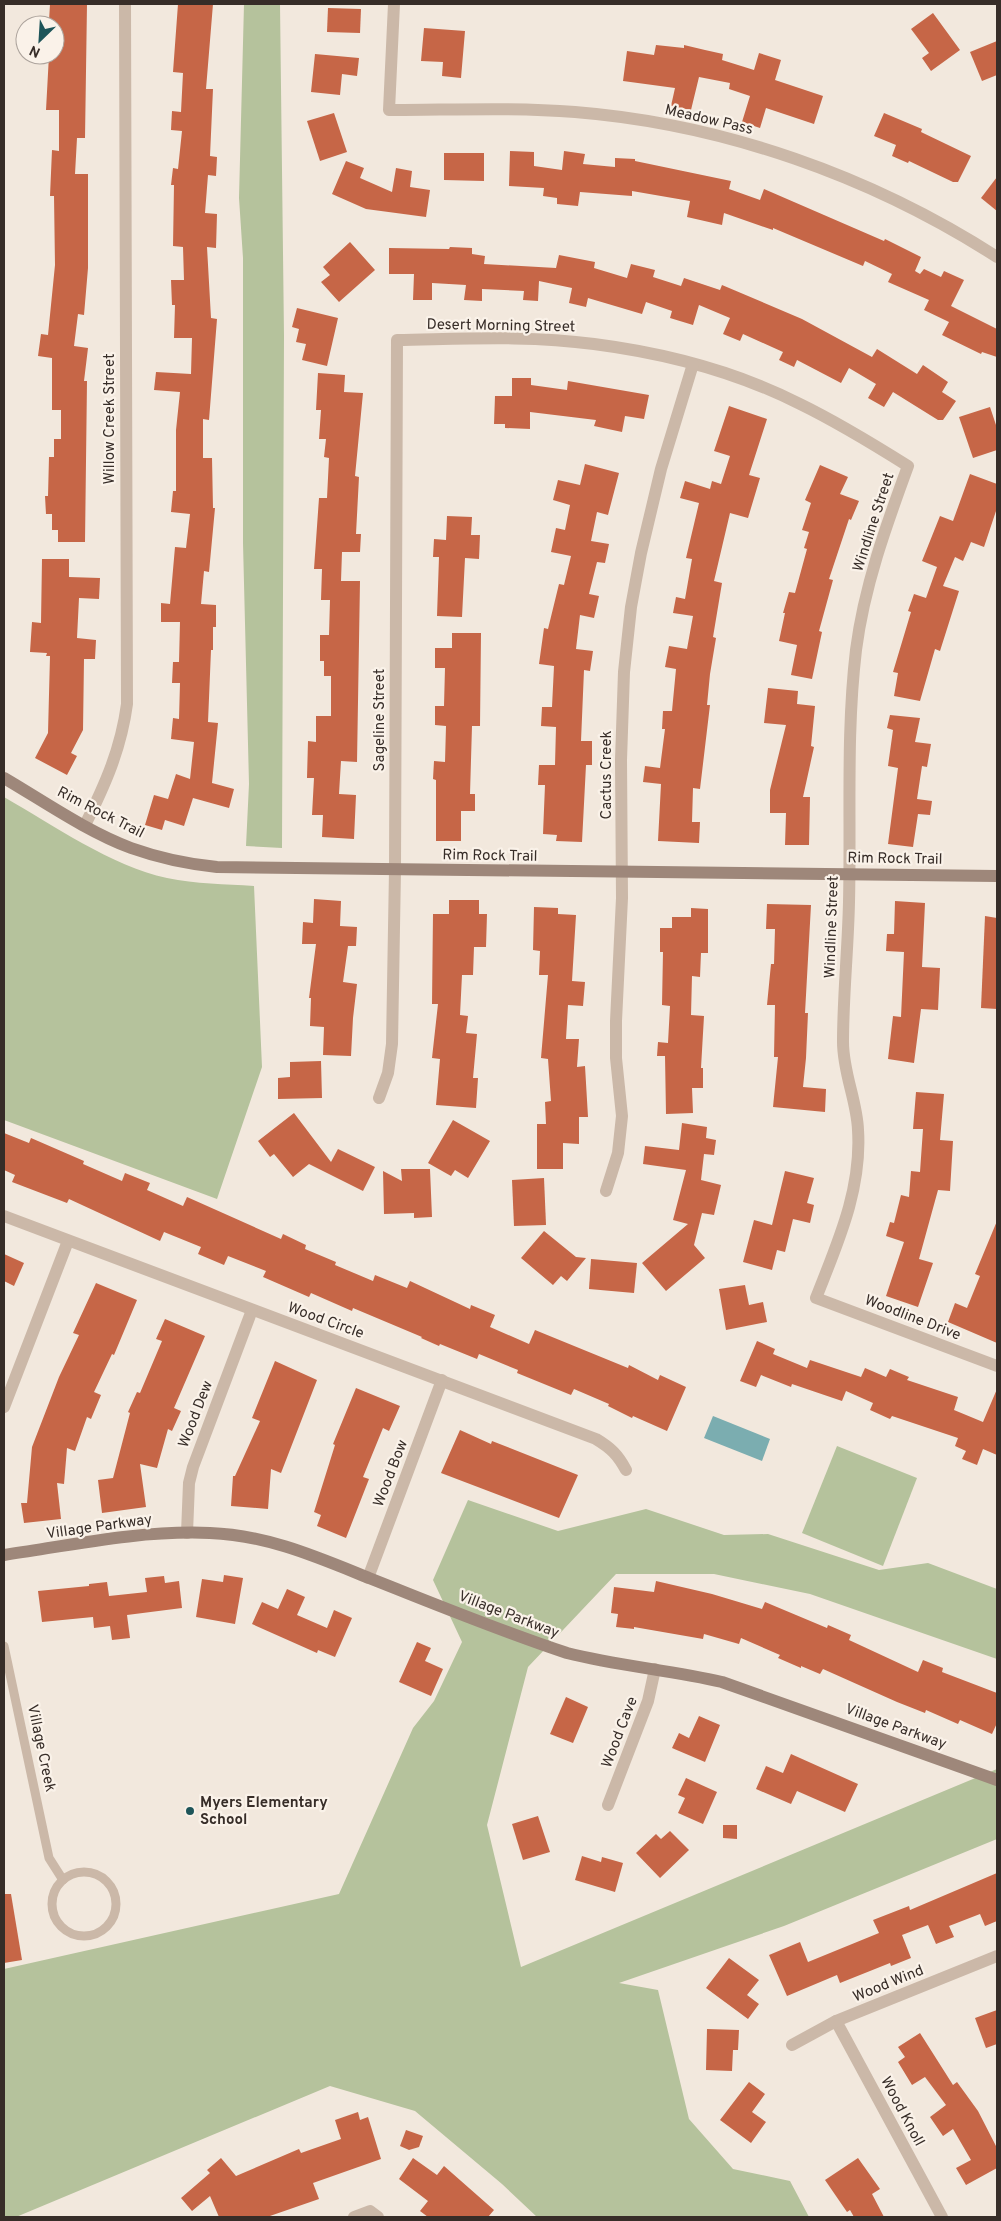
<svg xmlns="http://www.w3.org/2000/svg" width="1001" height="2221" font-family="Overpass,sans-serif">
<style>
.green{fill:#b5c29c}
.water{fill:#7badb0}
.building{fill:#c66647}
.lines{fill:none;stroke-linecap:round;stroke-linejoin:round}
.lane{stroke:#cbb8a8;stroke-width:9}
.street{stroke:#cbb8a8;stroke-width:12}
.secondary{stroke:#9e877a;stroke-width:12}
.poi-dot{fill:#1e5559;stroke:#faf2e9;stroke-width:2}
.labels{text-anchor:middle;stroke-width:4.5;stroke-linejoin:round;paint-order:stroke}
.street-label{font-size:15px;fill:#372d28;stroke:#faf2e9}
.poi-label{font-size:15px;font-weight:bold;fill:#372d28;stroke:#faf2e9;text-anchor:start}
</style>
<rect width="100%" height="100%" fill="#f2e8dd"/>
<g class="green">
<polygon points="244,4 280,4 284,336 282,848 246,846 249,784 243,543 243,258 239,198"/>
<path d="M4,797C53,825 111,866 167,878C196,884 225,884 254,886L262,1067L217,1199L4,1120Z"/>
<polygon points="837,1446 917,1478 883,1566 802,1533"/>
<polygon points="468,1500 558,1531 646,1509 724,1535 768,1534 879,1570 928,1563 997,1589 997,1659 810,1594 714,1574 616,1574 528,1667 487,1825 521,1967 997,1769 997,1839 784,1926 619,1983 658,1990 689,2119 733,2169 790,2181 809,2217 537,2217 502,2184 415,2111 330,2086 16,2217 4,2217 4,1969 339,1894 413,1728 434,1701 462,1642 433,1580"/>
</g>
<polygon class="water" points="713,1416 770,1439 762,1461 704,1438"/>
<g class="building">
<polygon points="50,4 87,4 85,138 77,138 75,174 88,174 88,268 84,315 78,314 74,346 88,348 84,381 87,381 85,542 58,542 58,530 52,530 52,514 46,514 45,496 48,496 49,457 54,457 54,439 61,439 61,410 52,410 52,358 38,356 41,334 48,335 55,265 54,196 50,196 52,150 59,151 59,110 46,110 49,55 55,55 55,22 49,21"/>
<polygon points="178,4 213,4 206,89 213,89 210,156 217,157 216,176 208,175 205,213 217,214 216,248 207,247 211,318 217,319 209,420 203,419 203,458 212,458 213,508 215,508 209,572 204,571 201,604 216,605 216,627 213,627 213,650 211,650 208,722 218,723 212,783 234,789 229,808 193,798 184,826 165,820 162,830 145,825 154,795 168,799 176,774 190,779 194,742 171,739 173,718 179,719 180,683 172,683 173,662 179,662 180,622 161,622 161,603 170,604 175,547 186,548 190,514 171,512 173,491 176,491 176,430 180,392 154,390 156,372 191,374 192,338 174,338 175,305 172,305 171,280 184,280 183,247 173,246 174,185 171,185 173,168 178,169 182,131 171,130 172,111 181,112 183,73 173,72"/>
<polygon points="328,8 361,9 360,33 327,32"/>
<polygon points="933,13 960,50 931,71 922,58 929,53 911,29"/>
<polygon points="424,28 465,31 461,78 442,76 443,62 421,61"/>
<polygon points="997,41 997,75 982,81 970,52"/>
<polygon points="656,45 684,48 684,45 705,50 723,54 722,60 754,70 759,53 781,60 775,80 823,96 814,124 766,108 760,128 742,122 750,96 729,89 730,83 699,77 691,110 671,106 675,88 623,81 627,51 654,55"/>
<polygon points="315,54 359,58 357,76 342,74 340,95 311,92"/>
<polygon points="334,113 347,152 320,161 307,121"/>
<polygon points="884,113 922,129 921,132 971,156 958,182 953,182 909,161 908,163 892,156 896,145 874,136"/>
<polygon points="510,151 534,152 534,166 562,170 564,151 585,154 583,164 615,167 615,158 635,159 635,161 731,181 729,189 760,200 764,189 884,241 885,239 921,257 915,271 920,274 924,269 941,277 944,271 964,280 951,306 997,329 997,357 982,352 981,354 942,335 949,322 924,310 929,300 888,282 892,274 865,261 863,266 773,228 773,230 724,213 722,225 687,217 690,201 632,191 632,196 580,192 578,206 557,204 557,198 543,196 544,188 509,186"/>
<polygon points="444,153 484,153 484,181 444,180"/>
<polygon points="346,161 364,168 360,178 392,192 396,168 412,171 410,187 430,190 426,217 366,209 332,194"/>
<polygon points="997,177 997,211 981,198"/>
<polygon points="350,242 375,270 339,302 321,282 330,275 323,267"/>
<polygon points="450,247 472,248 472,254 485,256 484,264 556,268 559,255 595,262 594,268 627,278 631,264 655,270 653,277 681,286 684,278 720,290 722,285 802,319 872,357 877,349 917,374 923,365 948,382 942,392 956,401 943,420 938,420 893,392 884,407 868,398 876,384 849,368 841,383 797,360 794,367 779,360 783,352 743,334 740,341 723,334 730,318 699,305 693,325 670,318 672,311 646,302 642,314 588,298 586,307 569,303 572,288 539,281 538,301 523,300 524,291 482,289 482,301 464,300 466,285 432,283 432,300 413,300 414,274 389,274 389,248 449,249"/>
<polygon points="297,308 338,318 327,366 302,360 306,344 296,342 299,329 292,327"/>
<polygon points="318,373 345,375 344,392 363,393 355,476 359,477 356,534 361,534 360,552 342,552 341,581 360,581 357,762 341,761 339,794 356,795 354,839 322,837 323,815 312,815 314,778 307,778 308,741 316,742 316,716 331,716 331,676 324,676 324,661 320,661 320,635 329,635 330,600 321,600 322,569 314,569 319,498 327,498 329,458 324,457 326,439 319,439 321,410 316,410"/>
<polygon points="512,378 531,378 531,385 567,390 568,381 649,395 644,419 625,416 622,432 594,426 596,420 530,412 530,429 505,428 505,424 494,424 495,396 512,396"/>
<polygon points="729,406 767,419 749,475 760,478 748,518 730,513 714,581 722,583 713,637 716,638 710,674 707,705 710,705 700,789 693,788 692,822 700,822 699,843 658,841 661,784 643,782 645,766 660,768 665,729 662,729 663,711 672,711 676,669 665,667 669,646 687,649 693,616 673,613 676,597 685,599 692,559 686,558 699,503 680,498 685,481 710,489 712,481 721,484 730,456 714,451"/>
<polygon points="990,407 997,428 997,450 973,458 959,417"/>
<polygon points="585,464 619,473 608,515 597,512 591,541 609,544 605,563 597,562 589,594 599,596 594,618 580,615 576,649 593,651 590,671 584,670 581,741 592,741 592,765 586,765 582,842 556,841 557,835 543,834 545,785 538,785 539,765 555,765 556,727 541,726 542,707 552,707 554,666 539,664 544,628 548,629 559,584 564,585 571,556 551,552 556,528 565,530 570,505 553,500 558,480 580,485"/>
<polygon points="820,465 848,477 840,494 859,501 851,520 849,519 829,579 833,580 819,631 822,632 812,679 791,675 797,645 779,641 785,613 783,613 789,592 795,593 807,549 804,548 809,532 802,530 811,503 805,500"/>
<polygon points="970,474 997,484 997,508 984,547 971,542 963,561 955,557 943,586 959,591 940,651 935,649 920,701 894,696 898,673 893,672 911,612 908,611 914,594 926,598 937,567 922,561 940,516 953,521"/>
<polygon points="447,516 472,517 471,535 480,535 479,559 465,558 462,617 437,616 439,557 433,557 434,539 446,540"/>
<polygon points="42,559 69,559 69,577 100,578 99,599 79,598 77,638 96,640 95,659 84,659 83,730 71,753 77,756 67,775 35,758 48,733 50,656 46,656 47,653 30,652 32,622 41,623"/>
<polygon points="452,633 481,633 480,726 472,726 470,794 475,794 475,811 461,811 461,841 436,841 436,780 433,779 434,761 445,762 446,726 435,725 435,706 444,706 445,668 435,668 435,648 452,648"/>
<polygon points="768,688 798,691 797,704 815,706 811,746 814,747 803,797 810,797 809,845 785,845 786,813 770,813 770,790 786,725 764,723"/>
<polygon points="890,715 920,718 915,742 931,744 927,767 922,766 917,799 932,801 930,815 918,814 913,847 888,844 898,768 888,766 893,730 887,728"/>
<polygon points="314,899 341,901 340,926 357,927 356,946 348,946 343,982 357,984 353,1018 351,1056 323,1055 324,1027 310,1026 311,998 309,998 316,944 302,944 303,922 313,923"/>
<polygon points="449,900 479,900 479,914 487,914 486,947 474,947 473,975 462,975 460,1015 468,1016 466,1033 477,1034 473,1078 478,1078 476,1108 436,1105 440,1059 432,1058 438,1004 432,1004 433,914 449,914"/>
<polygon points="895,901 925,903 922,967 940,968 938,1010 921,1009 914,1063 888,1059 893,1016 901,1017 904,952 886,951 887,934 894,934"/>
<polygon points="767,904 811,905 805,1013 808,1013 806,1058 803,1087 826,1089 825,1112 773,1107 778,1057 774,1057 775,1005 767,1005 771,964 774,964 775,929 766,929"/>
<polygon points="534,907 558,908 558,914 576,915 572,981 585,982 583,1006 568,1005 566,1039 579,1039 577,1067 585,1066 588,1117 579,1117 579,1144 563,1143 563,1169 537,1169 537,1124 546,1124 545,1102 551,1101 548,1059 541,1058 548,975 539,975 540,951 533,950"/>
<polygon points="691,908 708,909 708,953 701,953 700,977 692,976 691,1015 704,1016 701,1068 703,1068 703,1088 692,1088 693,1113 666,1114 665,1056 657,1056 658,1042 668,1043 670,1006 662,1005 663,952 660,952 660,928 672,928 672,917 691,917"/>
<polygon points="985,916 997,918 997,1009 981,1008"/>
<polygon points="321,1061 322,1098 278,1099 278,1078 290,1077 290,1062"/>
<polygon points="916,1092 944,1094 940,1140 953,1141 950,1191 938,1190 919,1259 933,1263 918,1307 886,1296 904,1242 886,1236 890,1222 894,1223 901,1195 909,1197 911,1171 920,1172 923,1129 913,1129"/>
<polygon points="294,1113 331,1162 338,1149 375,1167 363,1191 309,1164 293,1177 274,1154 270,1157 258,1141"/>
<polygon points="453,1120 490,1141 468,1178 455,1170 451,1176 428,1163"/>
<polygon points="682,1123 707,1127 706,1138 716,1140 714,1155 704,1154 701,1180 721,1185 714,1215 702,1213 694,1245 705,1258 666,1291 642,1263 688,1224 673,1220 686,1170 643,1164 645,1146 679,1150"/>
<polygon points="4,1133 29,1143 31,1138 84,1161 83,1164 122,1181 125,1173 150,1183 147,1190 183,1206 187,1197 281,1239 283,1234 306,1245 305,1249 336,1262 335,1265 373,1281 375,1275 407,1288 410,1281 470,1309 471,1305 495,1315 490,1327 529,1344 535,1330 628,1368 629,1365 658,1380 660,1375 686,1387 667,1431 633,1416 632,1418 608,1406 609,1404 574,1389 571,1395 517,1373 518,1370 479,1354 477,1359 440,1344 439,1346 421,1338 422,1337 353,1308 352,1311 311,1293 309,1297 263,1277 266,1271 228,1256 224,1265 198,1254 201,1247 164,1232 160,1241 69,1199 67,1203 12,1182 15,1175 4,1170"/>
<polygon points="401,1169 430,1169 432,1217 414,1218 414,1213 384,1214 383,1171 402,1181"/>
<polygon points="785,1171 814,1178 807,1203 814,1205 810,1223 793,1219 785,1252 777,1250 772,1270 743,1262 754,1220 772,1225"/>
<polygon points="544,1178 546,1225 514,1226 512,1180"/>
<polygon points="997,1221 997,1343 948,1322 955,1303 967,1308 980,1276 975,1274"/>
<polygon points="544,1231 576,1257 586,1258 567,1281 561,1276 553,1285 521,1258"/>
<polygon points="4,1254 24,1263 14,1286 4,1281"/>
<polygon points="591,1259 637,1263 634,1293 589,1289"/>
<polygon points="96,1283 137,1300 114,1355 112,1354 94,1392 101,1395 91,1419 87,1417 75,1451 67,1448 64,1484 57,1483 61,1519 24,1523 21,1503 27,1503 32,1447 59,1377 79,1335 73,1333"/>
<polygon points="745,1285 749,1305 763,1302 767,1322 726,1330 719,1289"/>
<polygon points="165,1319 205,1336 174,1408 181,1411 172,1431 168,1429 157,1468 140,1464 146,1507 102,1513 98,1480 113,1478 130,1413 128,1412 137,1392 140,1393 162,1341 156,1339"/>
<polygon points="757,1341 775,1349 773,1354 807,1368 810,1360 861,1377 865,1368 886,1377 890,1369 909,1377 907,1380 958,1397 954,1410 983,1422 997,1389 997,1455 983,1449 977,1465 962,1459 966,1451 955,1446 958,1438 892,1416 890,1419 870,1410 873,1403 846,1391 842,1401 792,1384 791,1387 761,1375 756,1387 740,1381"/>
<polygon points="275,1361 317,1380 281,1473 271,1469 268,1509 231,1506 233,1476 235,1476 260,1421 252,1418"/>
<polygon points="356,1388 400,1406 389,1431 383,1428 363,1477 369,1479 346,1538 317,1526 321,1515 314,1512 335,1445 333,1444"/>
<polygon points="460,1430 491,1444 492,1441 578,1475 559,1518 441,1473"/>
<polygon points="224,1575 243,1578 235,1624 196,1617 202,1579 223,1582"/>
<polygon points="164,1576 165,1583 179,1581 182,1608 127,1615 130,1638 112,1640 110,1626 94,1628 93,1617 42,1622 38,1591 89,1586 89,1584 107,1582 109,1596 147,1592 145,1578"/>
<polygon points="656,1581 712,1594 762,1609 765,1602 827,1628 828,1625 851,1635 849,1640 918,1672 923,1660 943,1668 942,1672 997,1693 997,1723 992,1734 960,1720 958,1724 926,1710 925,1713 897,1702 823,1669 820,1674 801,1666 801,1668 778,1658 780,1655 741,1638 739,1644 704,1634 703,1639 634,1627 634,1629 616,1627 618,1614 611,1613 614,1587 654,1592"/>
<polygon points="287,1589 305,1597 297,1615 327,1628 334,1610 352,1618 335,1657 318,1650 317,1653 252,1624 262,1602 278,1609"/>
<polygon points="417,1642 431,1648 425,1661 443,1669 431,1696 399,1682"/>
<polygon points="566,1697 588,1707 573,1743 550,1734"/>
<polygon points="699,1716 720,1725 705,1762 672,1748 679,1733 689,1738"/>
<polygon points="791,1754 858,1784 845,1812 797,1791 791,1804 756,1789 766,1766 783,1773"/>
<polygon points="686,1778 717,1792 703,1824 678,1813 685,1798 678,1795"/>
<polygon points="538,1816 550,1852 523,1860 512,1824"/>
<polygon points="723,1825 737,1825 737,1839 723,1838"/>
<polygon points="670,1831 689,1850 660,1878 636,1853 656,1834 661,1839"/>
<polygon points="582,1856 601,1862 602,1857 623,1863 615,1892 575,1880"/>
<polygon points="997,1873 997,1921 985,1926 980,1914 949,1926 954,1937 936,1944 928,1925 902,1935 911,1958 891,1966 890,1963 840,1983 837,1975 787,1996 769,1955 800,1942 808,1962 879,1933 873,1920 909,1906 910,1910"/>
<polygon points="4,1894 11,1894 22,1960 4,1963"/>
<polygon points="729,1958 759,1980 747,1995 759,2004 748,2019 706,1988"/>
<polygon points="997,2010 997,2044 986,2048 975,2018"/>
<polygon points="707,2029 739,2030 738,2050 733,2050 732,2071 706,2070"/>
<polygon points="920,2033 953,2085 957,2082 978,2111 997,2148 997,2168 966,2185 956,2168 971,2160 953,2129 943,2136 930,2117 946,2105 925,2077 912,2085 898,2062 905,2057 898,2047"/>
<polygon points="749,2082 765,2094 752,2112 766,2122 751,2143 720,2120"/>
<polygon points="358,2112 360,2120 368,2117 381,2159 313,2183 319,2199 267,2217 219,2217 210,2196 192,2211 181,2198 210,2173 207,2170 221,2158 236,2176 299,2149 301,2153 341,2139 335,2120"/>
<polygon points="406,2130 423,2136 419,2147 409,2150 400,2146"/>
<polygon points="413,2158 437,2175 444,2166 494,2210 488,2217 428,2217 420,2211 428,2201 399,2179"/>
<polygon points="858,2158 880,2189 872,2194 884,2217 854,2217 850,2210 847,2212 825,2180"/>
</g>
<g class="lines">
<g class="lane">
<polyline points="4,1646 49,1858 63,1880"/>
<circle cx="84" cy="1904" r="32"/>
</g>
<g class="street">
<path d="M394,4L389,110C451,110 513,107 575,112C724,124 871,176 997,257"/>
<path d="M85,825C105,785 121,749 127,704L125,4"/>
<path d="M379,1098L388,1073L392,1044L395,870L397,340C462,339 528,335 594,344C664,353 737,372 800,404C837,422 873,444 908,466C886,526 864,587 856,650C846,734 851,818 849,902C848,949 843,996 843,1042C843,1073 857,1101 858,1130C862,1190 837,1244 816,1298L997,1366"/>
<polyline points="606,1191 618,1153 622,1116 616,1058 616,1021 622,898 621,760 624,672 631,607 641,553 661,469 693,364"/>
<path d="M4,1216L596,1439C611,1448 618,1455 626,1470"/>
<polyline points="4,1407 68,1241"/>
<polyline points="187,1533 189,1483 193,1467 252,1310"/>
<polyline points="368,1578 442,1380"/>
<polyline points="608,1805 648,1701 655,1669"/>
<polyline points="836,2021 942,2217"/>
<polyline points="792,2045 836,2021 997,1956"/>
<polyline points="354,2217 370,2211 378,2217"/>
</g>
<g class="secondary">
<path d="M4,778C45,802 86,831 131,848C159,858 187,864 217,867L997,876"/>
<path d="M4,1555C72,1545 141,1530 210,1533C267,1535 317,1557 369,1578C435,1604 500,1631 567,1653C618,1666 671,1670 722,1682L997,1780"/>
</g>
</g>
<circle class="poi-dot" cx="190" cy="1811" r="5"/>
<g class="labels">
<g class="street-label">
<text transform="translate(709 119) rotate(13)" y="5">Meadow Pass</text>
<text transform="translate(501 325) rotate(1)" y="5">Desert Morning Street</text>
<text transform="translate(109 419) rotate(-90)" y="5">Willow Creek Street</text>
<text transform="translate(873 522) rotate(-72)" y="5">Windline Street</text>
<text transform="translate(379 720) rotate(-90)" y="5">Sageline Street</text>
<text transform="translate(606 775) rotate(-90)" y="5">Cactus Creek</text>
<text transform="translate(101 812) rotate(27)" y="5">Rim Rock Trail</text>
<text transform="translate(490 855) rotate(1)" y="5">Rim Rock Trail</text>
<text transform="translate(895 858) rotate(1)" y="5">Rim Rock Trail</text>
<text transform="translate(831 927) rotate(-88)" y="5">Windline Street</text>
<text transform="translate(913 1317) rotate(21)" y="5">Woodline Drive</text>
<text transform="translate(326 1320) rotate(20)" y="5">Wood Circle</text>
<text transform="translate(195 1414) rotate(-69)" y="5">Wood Dew</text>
<text transform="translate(390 1473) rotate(-69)" y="5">Wood Bow</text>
<text transform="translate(99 1526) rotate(-8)" y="5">Village Parkway</text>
<text transform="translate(509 1614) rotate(21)" y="5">Village Parkway</text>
<text transform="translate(896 1726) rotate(20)" y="5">Village Parkway</text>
<text transform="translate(619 1732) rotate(-69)" y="5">Wood Cave</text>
<text transform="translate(42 1748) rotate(78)" y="5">Village Creek</text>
<text transform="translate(888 1983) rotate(-22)" y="5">Wood Wind</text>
<text transform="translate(903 2111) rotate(62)" y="5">Wood Knoll</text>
</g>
<g class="poi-label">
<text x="200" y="1807">Myers Elementary<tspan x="200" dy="17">School</tspan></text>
</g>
</g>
<rect width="1001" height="2221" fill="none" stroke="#372d28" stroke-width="10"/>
<g transform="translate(40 40) rotate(205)"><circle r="24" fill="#faf2e9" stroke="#aca39c"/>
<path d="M0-4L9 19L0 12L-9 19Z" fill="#1e5559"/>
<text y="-8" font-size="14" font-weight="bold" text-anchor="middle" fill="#372d28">N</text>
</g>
</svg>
